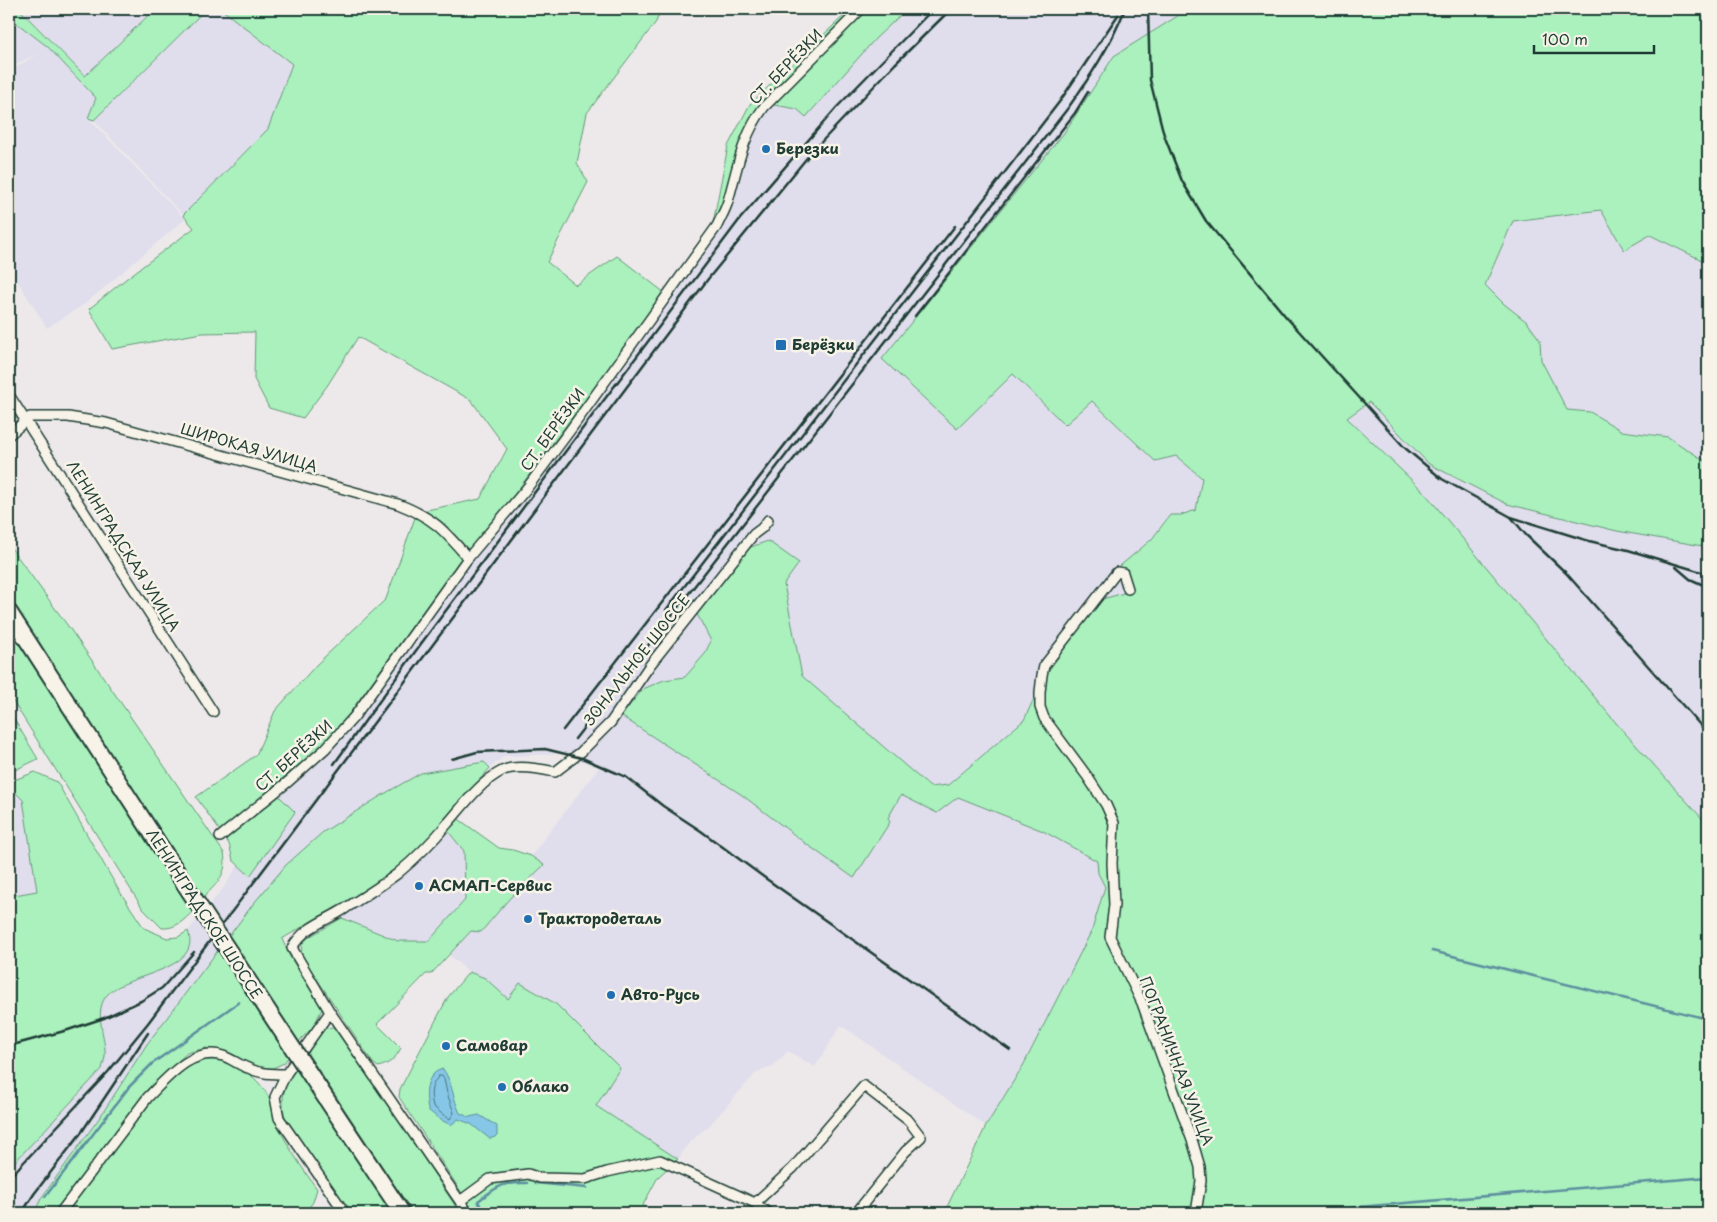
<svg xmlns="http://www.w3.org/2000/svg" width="1717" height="1222" font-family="'Playpen Sans',sans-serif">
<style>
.built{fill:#e0ddec}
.green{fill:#aaf1bd;stroke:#649778}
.water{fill:#86c6e6;stroke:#5d8f9f}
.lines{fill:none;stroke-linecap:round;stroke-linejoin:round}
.shore{stroke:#48747b;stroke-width:1}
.stream{stroke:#5d8f9f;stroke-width:2.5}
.street-casing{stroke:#1f3d34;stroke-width:12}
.highway-casing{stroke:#1f3d34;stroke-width:19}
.street{stroke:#f7f3e8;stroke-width:9}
.highway{stroke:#f7f3e8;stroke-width:15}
.rail{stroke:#1f3d34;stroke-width:2.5}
.highway-bridge-casing{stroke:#1f3d34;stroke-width:19;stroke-linecap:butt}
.highway-bridge{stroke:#f7f3e8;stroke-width:15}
.poi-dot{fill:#1f6fb2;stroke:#f7f3e8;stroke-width:2}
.labels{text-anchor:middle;stroke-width:5;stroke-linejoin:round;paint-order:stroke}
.street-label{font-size:15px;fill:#1f3d34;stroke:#f7f3e8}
.poi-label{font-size:15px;font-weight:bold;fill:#1f3d34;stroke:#f7f3e8;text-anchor:start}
</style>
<rect width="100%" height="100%" fill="#ede9ea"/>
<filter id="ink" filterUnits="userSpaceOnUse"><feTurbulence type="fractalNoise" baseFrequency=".02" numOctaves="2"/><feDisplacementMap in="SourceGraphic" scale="10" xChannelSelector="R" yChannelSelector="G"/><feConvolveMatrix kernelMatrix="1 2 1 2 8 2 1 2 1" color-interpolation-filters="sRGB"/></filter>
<g filter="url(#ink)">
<g class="built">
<polygon points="19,9 155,9 85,76"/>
<polygon points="221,9 292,64 268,129 183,215 94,120 203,12"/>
<polygon points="907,9 1185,9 1184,12 1114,56 1064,133 1013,374 1065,425 1091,401 1155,461 1176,456 1202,478 1196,510 1181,515 1169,515 1152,539 1121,566 1131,591 1044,677 1024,720 948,785 930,787 802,676 784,584 711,641 704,655 685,677 664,680 621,716 742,795 805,843 887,819 901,794 937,813 957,796 1043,831 1097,861 1098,873 1105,887 1092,930 1024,1064 986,1126 841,1025 815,1067 788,1051 773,1066 763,1069 755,1074 708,1127 700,1133 688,1144 678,1159 595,1106 620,1068 556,1004 508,999 485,978 469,972 449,955 471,930 481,932 509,899 544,865 531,856 599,767 561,754 505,756 490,768 483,762 421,773 385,793 323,832 147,1044 100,1117 42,1197 34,1213 9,1213 9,1168 102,1069 100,1008 107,995 191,940 188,931 225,886 238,865 250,875 282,798 271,788 323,745 349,714 459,561 508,503 665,293 712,228 725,203 737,151 745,131 763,103 797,109 806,116 876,38"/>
<polygon points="9,17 48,47 96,98 88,118 185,219 86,303 47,328 9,267 9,72 40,52 9,68"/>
<polygon points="1601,210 1624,249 1649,235 1708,263 1708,463 1668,437 1622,431 1590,412 1567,410 1541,360 1540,340 1485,285 1513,221"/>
<polygon points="1369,402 1429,464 1507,504 1617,531 1708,547 1708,825 1616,723 1424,492 1347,418"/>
<polygon points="9,786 23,800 37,892 9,896"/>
<polygon points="444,826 464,851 465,900 429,941 398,941 342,918 334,909 395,872"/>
</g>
<g class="green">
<polygon points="9,9 19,9 85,76 155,9 661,9 656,22 587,113 577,163 588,182 547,262 576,285 617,256 665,293 508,503 459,561 349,714 323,745 271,788 295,812 250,876 233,860 229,844 196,797 256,755 275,711 317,664 386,599 417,512 480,499 507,449 471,400 358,337 327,386 303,418 269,408 254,379 255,332 202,333 112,349 89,309 127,278 194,228 183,215 268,129 292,64 221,9 203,12 94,120 88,118 96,98 48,47 9,17"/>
<polygon points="851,9 907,9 876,38 806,117 797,109 763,103 745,131 737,151 725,203 712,228 728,146 750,104"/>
<polygon points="1185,9 1708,9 1708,263 1650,235 1624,250 1601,210 1513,221 1485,285 1504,304 1527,322 1540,340 1541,360 1567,410 1590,412 1622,431 1668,437 1708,463 1708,547 1617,531 1507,504 1429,464 1369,402 1347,418 1424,492 1616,723 1708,825 1708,1213 944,1213 986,1126 1024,1064 1092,930 1105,887 1098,873 1097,861 1043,831 958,797 937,813 901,795 888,818 890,822 854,878 805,843 742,795 621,716 643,689 664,680 685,677 704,655 711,641 697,614 748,548 768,541 799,563 784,584 802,676 930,787 948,785 1024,720 1044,677 1099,600 1131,591 1120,566 1152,539 1170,515 1181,515 1196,510 1202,478 1176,456 1155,461 1092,401 1065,425 1013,374 957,429 882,359 1006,204 1064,133 1114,56 1184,12"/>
<path d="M9,545L73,633L224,853C228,874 218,882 204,897L9,598Z"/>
<path d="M9,627L193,911C184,920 176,929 162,928L143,909L9,695Z"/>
<polygon points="9,711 38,759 9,773"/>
<path d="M484,762L490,768L469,792L453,815L499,848L513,850L531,856L544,865L509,899L481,932L471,931L431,974H426L377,1024L401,1048C395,1059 390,1064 378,1067L373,1063L301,955L302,944L309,937L342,918L398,941H429L465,900L464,851L444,826L395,872L282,939L289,955L322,1009L313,1027L302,1038L284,1063L273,1068H259L231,1054L206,1048L187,1053L162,1076L53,1213H34L42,1197L100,1117L147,1044L254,903L286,865L323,832L384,794L421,773Z"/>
<path d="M35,772L57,782L118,889L144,928L167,938L178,937L188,931C203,972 126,973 107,995C94,1010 104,1033 105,1050C106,1057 103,1063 102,1069L9,1168V896L37,891L23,800L9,786V782Z"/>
<polygon points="469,972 485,978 508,999 520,983 556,1004 620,1068 596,1106 678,1159 658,1177 643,1205 653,1213 475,1213 399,1097 400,1089 448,997"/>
<path d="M333,1027L339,1030L344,1037L460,1213H413L308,1054C314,1040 316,1028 333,1027Z"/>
<path d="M202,1060C207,1060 213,1060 218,1060C239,1063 260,1079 269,1098C273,1105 272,1113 275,1120C286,1144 302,1168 317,1189L313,1202L305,1213H64L157,1092L177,1073L188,1066Z"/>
<path d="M296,1069L392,1213H351L285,1117C280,1099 284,1084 296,1069Z"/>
</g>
<path class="water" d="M443,1069C452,1081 453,1099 460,1113L469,1117L479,1115L497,1126V1136L490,1139L471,1124L458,1119L451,1125L439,1119L428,1110C425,1094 425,1073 443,1069Z"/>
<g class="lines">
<path class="shore" d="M439,1076H442L444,1079L447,1093L454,1113L450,1119L442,1114L433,1106C430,1095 430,1085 439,1076Z"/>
<g class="stream">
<polyline points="1432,951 1708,1019"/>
<polyline points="535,1183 587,1188"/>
<polyline points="45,1197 129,1087 153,1063 239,1002"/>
<path d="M484,1213L478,1201C498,1186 502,1182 527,1183"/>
<polyline points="1289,1213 1708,1177"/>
</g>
<defs>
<g id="street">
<polyline points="9,395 213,712"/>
<path d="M9,435L30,417H68L106,423L398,504C434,518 444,530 468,558"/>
<polyline points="1128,589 1123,573 1117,572 1044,666 1042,675 1040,692 1040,707 1044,718 1087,776 1106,805 1114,823 1112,863 1114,905 1110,937 1142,1003 1193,1143 1200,1167 1201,1181 1196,1213"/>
<path d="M220,837L289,781L325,749L354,717L468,558L527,488L571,429L717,226C721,217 726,209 728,201C738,166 742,137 764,107L861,9"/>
<polyline points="330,1012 286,1074 275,1097 279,1118 345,1213"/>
<polyline points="460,1201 490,1179 528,1174 540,1178 585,1179 607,1172 660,1160 755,1203 768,1213"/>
<polyline points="755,1203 793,1168 864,1086 909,1121 921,1137 905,1152 856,1213"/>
<path d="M60,1213L148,1097C167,1078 193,1046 223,1056C232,1059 239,1065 248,1068C260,1074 272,1074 286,1074"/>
<path d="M468,1213L330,1012L292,948C304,926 327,921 346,908C363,897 381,886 397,874C415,859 433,841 448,823C464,805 480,782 502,771C515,764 541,769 555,772L581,752L611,722L650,665L754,534L762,528L768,520"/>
</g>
<g id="highway">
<polyline points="9,612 182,880"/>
<polyline points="319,1088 402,1213"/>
</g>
</defs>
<use href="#street" class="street-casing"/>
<use href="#highway" class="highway-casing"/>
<use href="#street" class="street"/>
<use href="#highway" class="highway"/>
<g class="rail">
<polyline points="1148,9 1150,80 1164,135 1182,181 1206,221 1287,318 1405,448 1442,479 1511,517 1589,541 1628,550 1708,574"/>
<polyline points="915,316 1075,113 1088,92"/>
<polyline points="1511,517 1526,535 1566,573 1708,734"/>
<polyline points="1676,567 1690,579 1708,587"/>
<polyline points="666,610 1060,101 1118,15"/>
<polyline points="563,730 955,226"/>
<path d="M575,739L1068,108C1090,77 1111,45 1125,9"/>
<polyline points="452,759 477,752 545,749 582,758 626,777 663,806 701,831 765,878 1010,1050"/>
<polyline points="334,764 420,645 740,219 837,107 933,9"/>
<polyline points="9,1046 68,1030 104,1018 141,1001 162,988 194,952"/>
<polyline points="9,1178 108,1072 148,1023 708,279 810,154 895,64 951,9"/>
<polyline points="22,1213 34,1194 81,1133 148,1033"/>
</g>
<defs>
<polyline id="highway-bridge" points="182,880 319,1088"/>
</defs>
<use href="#highway-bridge" class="highway-bridge-casing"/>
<use href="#highway-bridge" class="highway-bridge"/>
</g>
</g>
<g class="poi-dot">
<circle cx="766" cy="149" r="5"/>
<rect x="775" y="339" width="12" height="12" rx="2.5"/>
<circle cx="419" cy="886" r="5"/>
<circle cx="528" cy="919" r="5"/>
<circle cx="611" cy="995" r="5"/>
<circle cx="446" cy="1046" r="5"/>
<circle cx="502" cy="1087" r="5"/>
</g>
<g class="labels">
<g class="street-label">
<text transform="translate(786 67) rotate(-46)" y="5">СТ. БЕРЁЗКИ</text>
<text transform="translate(553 430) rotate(-54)" y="5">СТ. БЕРЁЗКИ</text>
<text transform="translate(249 448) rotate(16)" y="5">ШИРОКАЯ УЛИЦА</text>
<text transform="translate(123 546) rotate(58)" y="5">ЛЕНИНГРАДСКАЯ УЛИЦА</text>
<text transform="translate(637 660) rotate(-52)" y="5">ЗОНАЛЬНОЕ ШОССЕ</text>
<text transform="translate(294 756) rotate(-42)" y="5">СТ. БЕРЁЗКИ</text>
<text transform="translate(204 914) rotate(57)" y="5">ЛЕНИНГРАДСКОЕ ШОССЕ</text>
<text transform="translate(1176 1061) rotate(69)" y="5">ПОГРАНИЧНАЯ УЛИЦА</text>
</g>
<g class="poi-label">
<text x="776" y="154">Березки</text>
<text x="792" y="350">Берёзки</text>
<text x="429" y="891">АСМАП-Сервис</text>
<text x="538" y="924">Трактородеталь</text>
<text x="621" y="1000">Авто-Русь</text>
<text x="456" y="1051">Самовар</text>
<text x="512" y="1092">Облако</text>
</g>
</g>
<rect width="1717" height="1222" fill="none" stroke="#f7f3e8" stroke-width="30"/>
<rect x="15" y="15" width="1687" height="1192" fill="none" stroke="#1f3d34" stroke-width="2" filter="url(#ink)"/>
<path d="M1534 45v8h120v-8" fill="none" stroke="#1f3d34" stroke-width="2.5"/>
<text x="1542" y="45" font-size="15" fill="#1f3d34" stroke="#f7f3e8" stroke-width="4" paint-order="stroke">100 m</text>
</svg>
